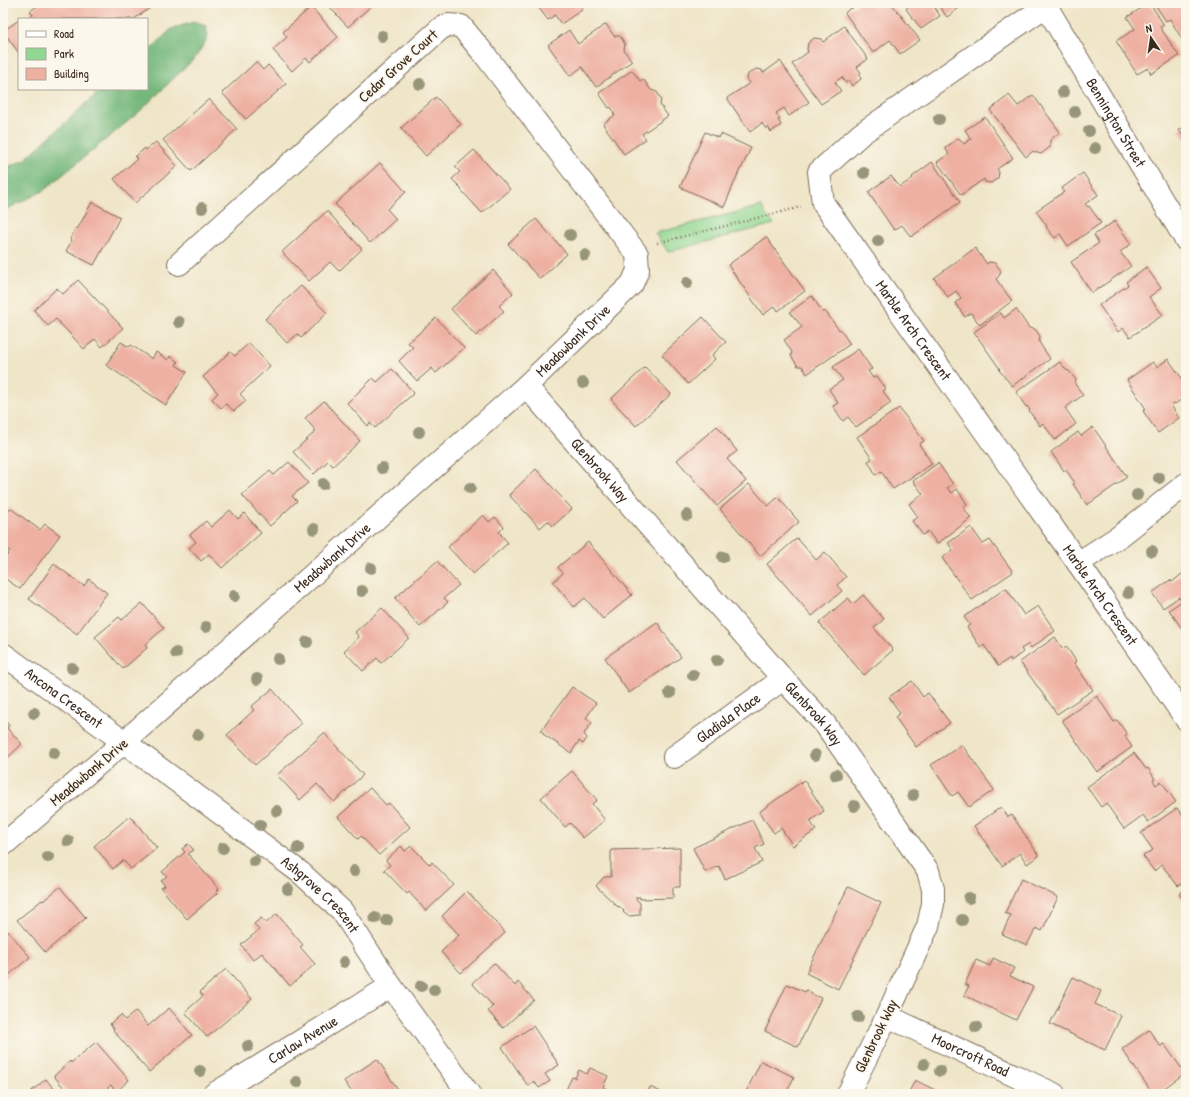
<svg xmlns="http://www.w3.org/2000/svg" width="1189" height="1097" font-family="'Patrick Hand',sans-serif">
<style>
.green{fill:#90d791;stroke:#668058}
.forest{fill:#74b87b;stroke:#58714c}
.building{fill:#eeb0a1}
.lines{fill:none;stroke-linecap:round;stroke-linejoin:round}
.minor-casing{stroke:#7a6b59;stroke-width:24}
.tertiary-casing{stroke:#7a6b59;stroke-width:24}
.path{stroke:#7a6b59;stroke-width:2.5;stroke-dasharray:1 3;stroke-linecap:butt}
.minor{stroke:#fff;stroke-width:22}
.tertiary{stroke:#fff;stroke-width:22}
.tree{fill:#98967a}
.labels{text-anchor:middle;stroke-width:3.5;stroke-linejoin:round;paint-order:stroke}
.street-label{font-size:15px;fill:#3b2a1e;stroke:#fbf7ec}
</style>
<rect width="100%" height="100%" fill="#fbf7ec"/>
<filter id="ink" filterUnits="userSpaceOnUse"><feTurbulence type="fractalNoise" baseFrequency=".025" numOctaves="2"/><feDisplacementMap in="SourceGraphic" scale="8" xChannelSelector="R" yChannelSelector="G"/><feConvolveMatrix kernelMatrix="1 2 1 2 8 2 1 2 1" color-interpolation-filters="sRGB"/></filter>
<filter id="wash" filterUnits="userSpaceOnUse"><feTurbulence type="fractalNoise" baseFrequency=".012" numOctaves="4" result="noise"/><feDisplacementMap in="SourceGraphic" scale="16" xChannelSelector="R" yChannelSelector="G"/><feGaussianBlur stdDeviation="0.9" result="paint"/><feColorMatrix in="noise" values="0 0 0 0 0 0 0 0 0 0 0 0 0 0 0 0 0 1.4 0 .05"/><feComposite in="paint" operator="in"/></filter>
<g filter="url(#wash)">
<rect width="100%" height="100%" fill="#efe5c7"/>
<polygon class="green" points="762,206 766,215 774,224 668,252 655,233"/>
<polygon class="forest" points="194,22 206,26 208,37 196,57 138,113 43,191 3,211 3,169 24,160 102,89 147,89 147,53 171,29"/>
<g id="blocks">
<g class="building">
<polygon points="42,3 151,3 153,6 134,19 28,19 33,15 30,11"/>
<polygon points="326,3 374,3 348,27"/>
<polygon points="535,3 579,3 583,9 561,24 555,15 548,20"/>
<polygon points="859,3 891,3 920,40 900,54 890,40 873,53 845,13 850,8 851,9"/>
<polygon points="905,3 961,3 963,5 947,17 939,6 935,8 940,16 921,29 906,9 908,7"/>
<polygon points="1150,3 1164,25 1160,27 1179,56 1151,74 1148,68 1137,74 1116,41 1135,29 1127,17"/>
<polygon points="1154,3 1186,3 1186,46 1170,19 1166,21"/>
<polygon points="311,7 338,37 310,62 306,58 292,71 273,50 287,37 283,32"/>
<polygon points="19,20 19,53 3,31"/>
<polygon points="606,24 614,36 620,36 625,44 624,50 632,61 596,87 582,67 570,76 548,45 569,30 578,44"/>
<polygon points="844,26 868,59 857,67 861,73 859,75 861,79 852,86 849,81 846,83 842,77 835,82 841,91 821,104 792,64 808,52 807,49 808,43 814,38 821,39 823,42"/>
<polygon points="780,61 809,102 789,116 784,108 776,113 780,119 778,120 781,125 771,132 768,127 766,129 762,123 750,132 727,98 750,83 747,79 748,74 756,69 762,70 763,73"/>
<polygon points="256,62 263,70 268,65 286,84 246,119 222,93"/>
<polygon points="632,70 640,81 643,79 651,90 657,92 661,99 660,105 668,116 642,134 646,139 624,154 603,124 615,115 613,113 614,112 611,107 609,108 599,93"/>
<polygon points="1009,95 1018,106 1033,95 1060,132 1050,140 1050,147 1041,154 1034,152 1033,151 1026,157 990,110"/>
<polygon points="436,97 461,124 426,156 401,128"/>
<polygon points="209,99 237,129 191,171 163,140"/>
<polygon points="985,117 1013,158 997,169 999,172 998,178 991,183 985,182 984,179 961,195 937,162 949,154 945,148 959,138 964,144 971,139 965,130"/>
<polygon points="1186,126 1186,141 1179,130"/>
<polygon points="705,132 719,138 721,134 751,148 741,169 740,169 724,207 680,187"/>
<polygon points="156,142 177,166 135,203 114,179 137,159 135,157 145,148 146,150"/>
<polygon points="474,150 510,189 482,213 461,190 462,189 452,179 460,172 455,167"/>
<polygon points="932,162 960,202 911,237 902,225 894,230 868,192 891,176 900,187 913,178 912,177"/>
<polygon points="380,163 406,192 387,209 396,219 370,243 335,204"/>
<polygon points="1083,173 1098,195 1085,204 1088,207 1089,206 1101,223 1068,246 1060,234 1055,238 1046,227 1047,226 1036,211 1064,192 1062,188"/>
<polygon points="92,202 120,217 94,265 66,251 72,240 70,239 76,228 78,228"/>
<polygon points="327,211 362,249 339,271 330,262 309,281 282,252"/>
<polygon points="536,219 567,254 540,279 508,244"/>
<polygon points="1115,221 1131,244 1120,252 1131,266 1092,293 1071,262 1099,243 1094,235"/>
<polygon points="766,237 805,291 778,311 775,306 763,315 728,265"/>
<polygon points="975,248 987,264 989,262 995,263 1001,271 999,276 996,279 1012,301 980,325 971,313 965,317 955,303 961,298 956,291 948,297 934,278"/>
<polygon points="1146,267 1161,288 1149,297 1163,315 1130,337 1123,328 1118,332 1099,305 1128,285 1126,282"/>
<polygon points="493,270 513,293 499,306 504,311 476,336 451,309"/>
<polygon points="78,280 123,328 102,347 95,339 84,349 56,319 48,326 34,310 57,288 63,294"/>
<polygon points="301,286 327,313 301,338 298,334 287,343 265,319"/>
<polygon points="812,296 823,313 825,311 839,330 840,329 850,344 807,374 802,366 798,366 791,356 792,352 784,340 802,327 790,312"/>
<polygon points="1016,309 1029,328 1035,329 1040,336 1039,342 1050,359 1012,386 999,370 1000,369 974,332 1001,313 1004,318"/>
<polygon points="703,317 726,342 712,355 715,359 688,384 662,355"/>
<polygon points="436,318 464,348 436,373 432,368 417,381 399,361 413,347 408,343"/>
<polygon points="121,342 129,347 131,345 152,359 156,352 168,360 170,356 178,362 176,365 187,372 166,405 106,365"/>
<polygon points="249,343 270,366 240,394 246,401 234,411 226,404 221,408 212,399 218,393 203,377 230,352 235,356"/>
<polygon points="858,349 872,369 868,371 873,378 877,376 886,389 883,391 891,403 856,427 848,417 843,421 833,406 838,403 829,389 843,380 833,367"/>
<polygon points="1168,359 1186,384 1186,396 1175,404 1174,403 1171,405 1179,418 1158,433 1143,411 1146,409 1127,380 1153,362 1157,367"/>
<polygon points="1060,362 1066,370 1069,371 1076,380 1075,384 1083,395 1065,408 1076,424 1055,440 1043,423 1040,426 1029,411 1030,410 1027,406 1026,407 1016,392"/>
<polygon points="645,367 671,394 636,426 611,399"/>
<polygon points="392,369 414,393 375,428 370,423 368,426 347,403 373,378 377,382"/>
<polygon points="324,401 360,441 333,466 328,461 314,474 293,452 316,431 305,418"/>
<polygon points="899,408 924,441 919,444 932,464 893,489 881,471 876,475 868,461 872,459 857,437"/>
<polygon points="717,426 737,451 727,459 746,481 717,506 677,460"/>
<polygon points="1093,427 1127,477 1087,505 1073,484 1075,483 1066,470 1064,471 1051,452 1078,432 1081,436"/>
<polygon points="289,462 308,483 292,496 297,501 270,526 242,495 270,471 274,475"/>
<polygon points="938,463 953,484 947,488 952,493 957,489 967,504 963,507 971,518 937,544 928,531 923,535 912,521 918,517 909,504 923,494 913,481"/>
<polygon points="536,469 572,509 553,526 548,521 540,528 509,495"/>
<polygon points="749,484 768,506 778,497 799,522 760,556 720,509"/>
<polygon points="10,508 40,530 45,524 60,535 20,589 3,577 3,561 10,551 3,546 3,517"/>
<polygon points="230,510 238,519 244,513 261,533 222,568 209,554 201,561 189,548 196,542 190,535 206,521 211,527"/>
<polygon points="483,515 489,522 495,517 504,527 499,532 508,543 473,574 448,547"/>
<polygon points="971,527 983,544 990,540 1013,572 972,600 942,558 953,550 948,543"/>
<polygon points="797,538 816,560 825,552 846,577 837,585 842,591 812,616 767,564"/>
<polygon points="588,542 632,595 603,619 585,598 574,607 553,582 563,573 558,567"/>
<polygon points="437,561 459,585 444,598 448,602 420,627 395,598"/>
<polygon points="54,564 84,586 89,579 107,593 77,634 29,599"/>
<polygon points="1186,571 1186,627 1183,630 1169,610 1182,601 1179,597 1163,608 1152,593 1170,580 1172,582"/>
<polygon points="1006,588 1024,615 1038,606 1055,631 1031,648 1029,644 1021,649 1023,652 1011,661 1010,658 998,666 984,645 981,648 967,627 970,625 964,617"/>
<polygon points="863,595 884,619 874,628 893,650 864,675 819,623 848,598 853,604"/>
<polygon points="142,603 164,628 145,645 147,648 123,669 95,637 119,617 122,620"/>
<polygon points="382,608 409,638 381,663 377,658 363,671 344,651 359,637 355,632"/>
<polygon points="657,622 681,657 629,693 605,658"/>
<polygon points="1055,637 1063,649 1066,646 1076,661 1074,663 1093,690 1057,714 1020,662"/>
<polygon points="912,681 923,697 928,693 950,723 916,747 895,717 900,713 889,697"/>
<polygon points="572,687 596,703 586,718 592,722 584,734 587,738 583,744 579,741 571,753 543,734 544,733 541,731"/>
<polygon points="272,689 302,723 255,765 227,735 254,710 251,707"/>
<polygon points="1097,696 1114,722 1117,720 1127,734 1125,736 1132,747 1097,772 1062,720"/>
<polygon points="3,719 9,725 7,728 22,744 3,762"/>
<polygon points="324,733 363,775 334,802 317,784 300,800 277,775"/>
<polygon points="962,745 994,790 969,807 958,792 952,796 931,765"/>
<polygon points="1134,753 1146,769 1148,768 1155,779 1153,780 1156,785 1161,781 1176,802 1148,822 1143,815 1124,829 1106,803 1101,807 1087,787"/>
<polygon points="572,771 597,800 592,804 605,820 583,838 570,823 565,827 541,798"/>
<polygon points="804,780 824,811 810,821 816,830 793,846 781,828 774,833 759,812"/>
<polygon points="370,788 386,805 389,803 410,827 379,855 361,836 358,839 338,817"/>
<polygon points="1001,807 1008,817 1012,815 1039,856 1027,864 1020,853 1002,866 974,826"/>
<polygon points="1177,808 1186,821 1186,880 1178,886 1162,865 1154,871 1143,856 1153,850 1141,833"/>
<polygon points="130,816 157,848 131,869 123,860 113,869 94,846"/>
<polygon points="752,820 764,844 755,848 762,862 725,879 719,866 705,872 693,848"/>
<polygon points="188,844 194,850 188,854 219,889 216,892 217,893 187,919 161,888 165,886 161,881 167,876 162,872 185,852 182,849"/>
<polygon points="401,846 405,851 411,846 430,865 432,862 454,885 426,911 409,892 407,894 384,870 390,865 386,860"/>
<polygon points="680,848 680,887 673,887 673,898 640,899 640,897 636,897 636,899 640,903 640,915 628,916 623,912 624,911 619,906 618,907 596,886 604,877 611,877 611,850"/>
<polygon points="1021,879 1058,897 1042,931 1036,928 1027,945 1002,934 1011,915 1005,913"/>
<polygon points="60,887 86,918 45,952 17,920 42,900 43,901"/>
<polygon points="848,887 881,903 838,989 806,973"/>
<polygon points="1186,888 1186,904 1179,894"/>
<polygon points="467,891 505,933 461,973 441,952 459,935 442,916"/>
<polygon points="277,914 303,945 300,947 315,964 290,986 262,953 253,960 241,945 259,930 254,924 261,918 266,923"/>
<polygon points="7,930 30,957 3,980 3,934"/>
<polygon points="993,958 1014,968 1010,976 1033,987 1016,1020 964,995 969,986 965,984 976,960 990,966"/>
<polygon points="494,963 515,986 518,982 534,1000 503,1028 488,1011 493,1006 472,983"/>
<polygon points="226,969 252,999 207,1037 185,1012 203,996 200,992"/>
<polygon points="1073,977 1101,991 1095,1004 1121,1016 1105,1050 1050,1024"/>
<polygon points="787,984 805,992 806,990 811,992 811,994 821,998 798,1047 765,1031"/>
<polygon points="169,1008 192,1035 149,1072 113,1030 114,1029 110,1024 121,1015 125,1020 136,1011 148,1026"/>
<polygon points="533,1026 559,1065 545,1074 550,1081 539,1088 534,1081 528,1086 502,1047"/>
<polygon points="1149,1030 1160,1046 1164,1044 1185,1073 1156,1094 1153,1094 1122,1049"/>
<polygon points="96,1042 129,1080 116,1092 111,1085 101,1094 69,1094 54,1076 70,1061 71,1063"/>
<polygon points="377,1059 401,1094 353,1094 344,1081"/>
<polygon points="761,1061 794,1077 786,1094 745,1094"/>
<polygon points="590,1068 608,1076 603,1087 617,1094 564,1094 572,1077 575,1078 579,1070 587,1074"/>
<polygon points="46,1079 58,1094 28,1094"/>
<polygon points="915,1080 943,1094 908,1094"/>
<polygon points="650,1087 665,1094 647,1094"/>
</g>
</g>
</g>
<g filter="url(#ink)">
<use href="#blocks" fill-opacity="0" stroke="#7a6b59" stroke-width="1"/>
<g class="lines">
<defs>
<g id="minor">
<path id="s1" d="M1050,3L861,134L819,172L823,203L1078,563L1186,719"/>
<path id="s2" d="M1046,6L1186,240"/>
<path id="s3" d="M526,386L783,679L825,724L928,871L933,889V904L928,926L887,1016L848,1094"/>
<polyline points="1078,563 1120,536 1186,484"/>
<path id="s4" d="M3,654L124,742L526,386L632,284L638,270L637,254L485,55L461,26L448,25L440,29L179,264"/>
<path id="s5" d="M674,757L783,679"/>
<path id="s6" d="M887,1016L1054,1094"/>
<path id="s7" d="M214,1094L391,986"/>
</g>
<g id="tertiary">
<path id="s8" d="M3,845L124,742L301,873L342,911L391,986L469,1094"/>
</g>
</defs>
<use href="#minor" class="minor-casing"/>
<use href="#tertiary" class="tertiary-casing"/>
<g class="path">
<polyline points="657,243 801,207"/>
<polyline points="266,1089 270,1094"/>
</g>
<use href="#minor" class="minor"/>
<use href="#tertiary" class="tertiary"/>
</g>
<g class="tree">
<circle cx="382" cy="36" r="6"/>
<circle cx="420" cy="84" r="6"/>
<circle cx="1063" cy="92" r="6"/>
<circle cx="1075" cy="112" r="6"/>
<circle cx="939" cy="119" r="6"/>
<circle cx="1089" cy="131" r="6"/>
<circle cx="1095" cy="148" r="6"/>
<circle cx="864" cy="173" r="6"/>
<circle cx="202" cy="208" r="6"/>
<circle cx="570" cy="235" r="6"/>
<circle cx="878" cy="241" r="6"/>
<circle cx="585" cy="255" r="6"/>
<circle cx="687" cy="283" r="6"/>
<circle cx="179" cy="322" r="6"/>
<circle cx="583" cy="383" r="6"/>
<circle cx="419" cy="432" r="6"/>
<circle cx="382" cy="468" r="6"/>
<circle cx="1159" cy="478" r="6"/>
<circle cx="323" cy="484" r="6"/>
<circle cx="470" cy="488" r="6"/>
<circle cx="1137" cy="495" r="6"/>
<circle cx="687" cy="515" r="6"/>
<circle cx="314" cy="529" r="6"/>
<circle cx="1152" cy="551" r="6"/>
<circle cx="723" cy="557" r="6"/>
<circle cx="371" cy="568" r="6"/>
<circle cx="362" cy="591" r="6"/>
<circle cx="1128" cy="593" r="6"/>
<circle cx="234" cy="596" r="6"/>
<circle cx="206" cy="627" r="6"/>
<circle cx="307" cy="642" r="6"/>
<circle cx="176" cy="653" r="6"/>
<circle cx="278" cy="659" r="6"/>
<circle cx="717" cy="660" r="6"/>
<circle cx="72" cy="668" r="6"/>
<circle cx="693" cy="675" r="6"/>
<circle cx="257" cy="679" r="6"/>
<circle cx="670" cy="693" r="6"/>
<circle cx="34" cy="713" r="6"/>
<circle cx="198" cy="735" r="6"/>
<circle cx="54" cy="753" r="6"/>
<circle cx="815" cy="755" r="6"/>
<circle cx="836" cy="775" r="6"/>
<circle cx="913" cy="795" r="6"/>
<circle cx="854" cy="806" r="6"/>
<circle cx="277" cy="811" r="6"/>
<circle cx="260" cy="825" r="6"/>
<circle cx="68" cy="841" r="6"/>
<circle cx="223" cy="848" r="6"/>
<circle cx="298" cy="848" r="6"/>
<circle cx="48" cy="857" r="6"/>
<circle cx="254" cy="861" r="6"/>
<circle cx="354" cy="871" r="6"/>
<circle cx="288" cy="889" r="6"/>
<circle cx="969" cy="898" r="6"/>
<circle cx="375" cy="918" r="6"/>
<circle cx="387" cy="920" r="6"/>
<circle cx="962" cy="920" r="6"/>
<circle cx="344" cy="962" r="6"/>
<circle cx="421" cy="986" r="6"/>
<circle cx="434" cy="990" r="6"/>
<circle cx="858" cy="1017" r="6"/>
<circle cx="976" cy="1027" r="6"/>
<circle cx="248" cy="1046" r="6"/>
<circle cx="924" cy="1064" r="6"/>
<circle cx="200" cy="1071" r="6"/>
<circle cx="940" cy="1071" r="6"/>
<circle cx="297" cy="1082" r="6"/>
</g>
</g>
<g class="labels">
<g class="street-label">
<text transform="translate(398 66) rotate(-42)" y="5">Cedar Grove Court</text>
<text dy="5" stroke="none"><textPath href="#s2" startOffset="136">Bennington Street</textPath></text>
<text dy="5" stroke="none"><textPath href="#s1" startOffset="474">Marble Arch Crescent</textPath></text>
<text dy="5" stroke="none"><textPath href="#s4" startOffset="752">Meadowbank Drive</textPath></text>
<text dy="5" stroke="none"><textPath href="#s3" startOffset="112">Glenbrook Way</textPath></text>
<text dy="5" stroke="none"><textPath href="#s4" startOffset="428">Meadowbank Drive</textPath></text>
<text dy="5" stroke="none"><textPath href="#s1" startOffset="798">Marble Arch Crescent</textPath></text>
<text dy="5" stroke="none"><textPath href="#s4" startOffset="75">Ancona Crescent</textPath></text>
<text dy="5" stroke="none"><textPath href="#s3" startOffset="436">Glenbrook Way</textPath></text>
<text dy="5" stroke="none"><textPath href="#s5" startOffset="67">Gladiola Place</textPath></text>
<text transform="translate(89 772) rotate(-40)" y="5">Meadowbank Drive</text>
<text dy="5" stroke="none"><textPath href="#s8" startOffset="408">Ashgrove Crescent</textPath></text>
<text transform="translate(876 1036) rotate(-64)" y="5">Glenbrook Way</text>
<text dy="5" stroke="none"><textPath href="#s7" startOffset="104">Carlaw Avenue</textPath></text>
<text dy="5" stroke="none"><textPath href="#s6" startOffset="92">Moorcroft Road</textPath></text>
</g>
</g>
<rect width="1189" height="1097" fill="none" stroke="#fbf7ec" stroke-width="16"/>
<rect x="18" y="18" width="130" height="72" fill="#fbf7ec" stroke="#aea59a"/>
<rect x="26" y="31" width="20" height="6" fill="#ffffff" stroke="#aea59a"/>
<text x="54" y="38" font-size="12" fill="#3b2a1e">Road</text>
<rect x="26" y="48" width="20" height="12" fill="#90d791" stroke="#aea59a"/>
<text x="54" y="58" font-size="12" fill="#3b2a1e">Park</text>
<rect x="26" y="68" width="20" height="12" fill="#eeb0a1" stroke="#aea59a"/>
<text x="54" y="78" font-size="12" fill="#3b2a1e">Building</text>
<g transform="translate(1151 38) rotate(347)" stroke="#fbf7ec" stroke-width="3" paint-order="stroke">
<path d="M0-3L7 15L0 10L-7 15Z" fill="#3b2a1e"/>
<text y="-6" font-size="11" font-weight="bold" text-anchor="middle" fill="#3b2a1e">N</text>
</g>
</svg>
